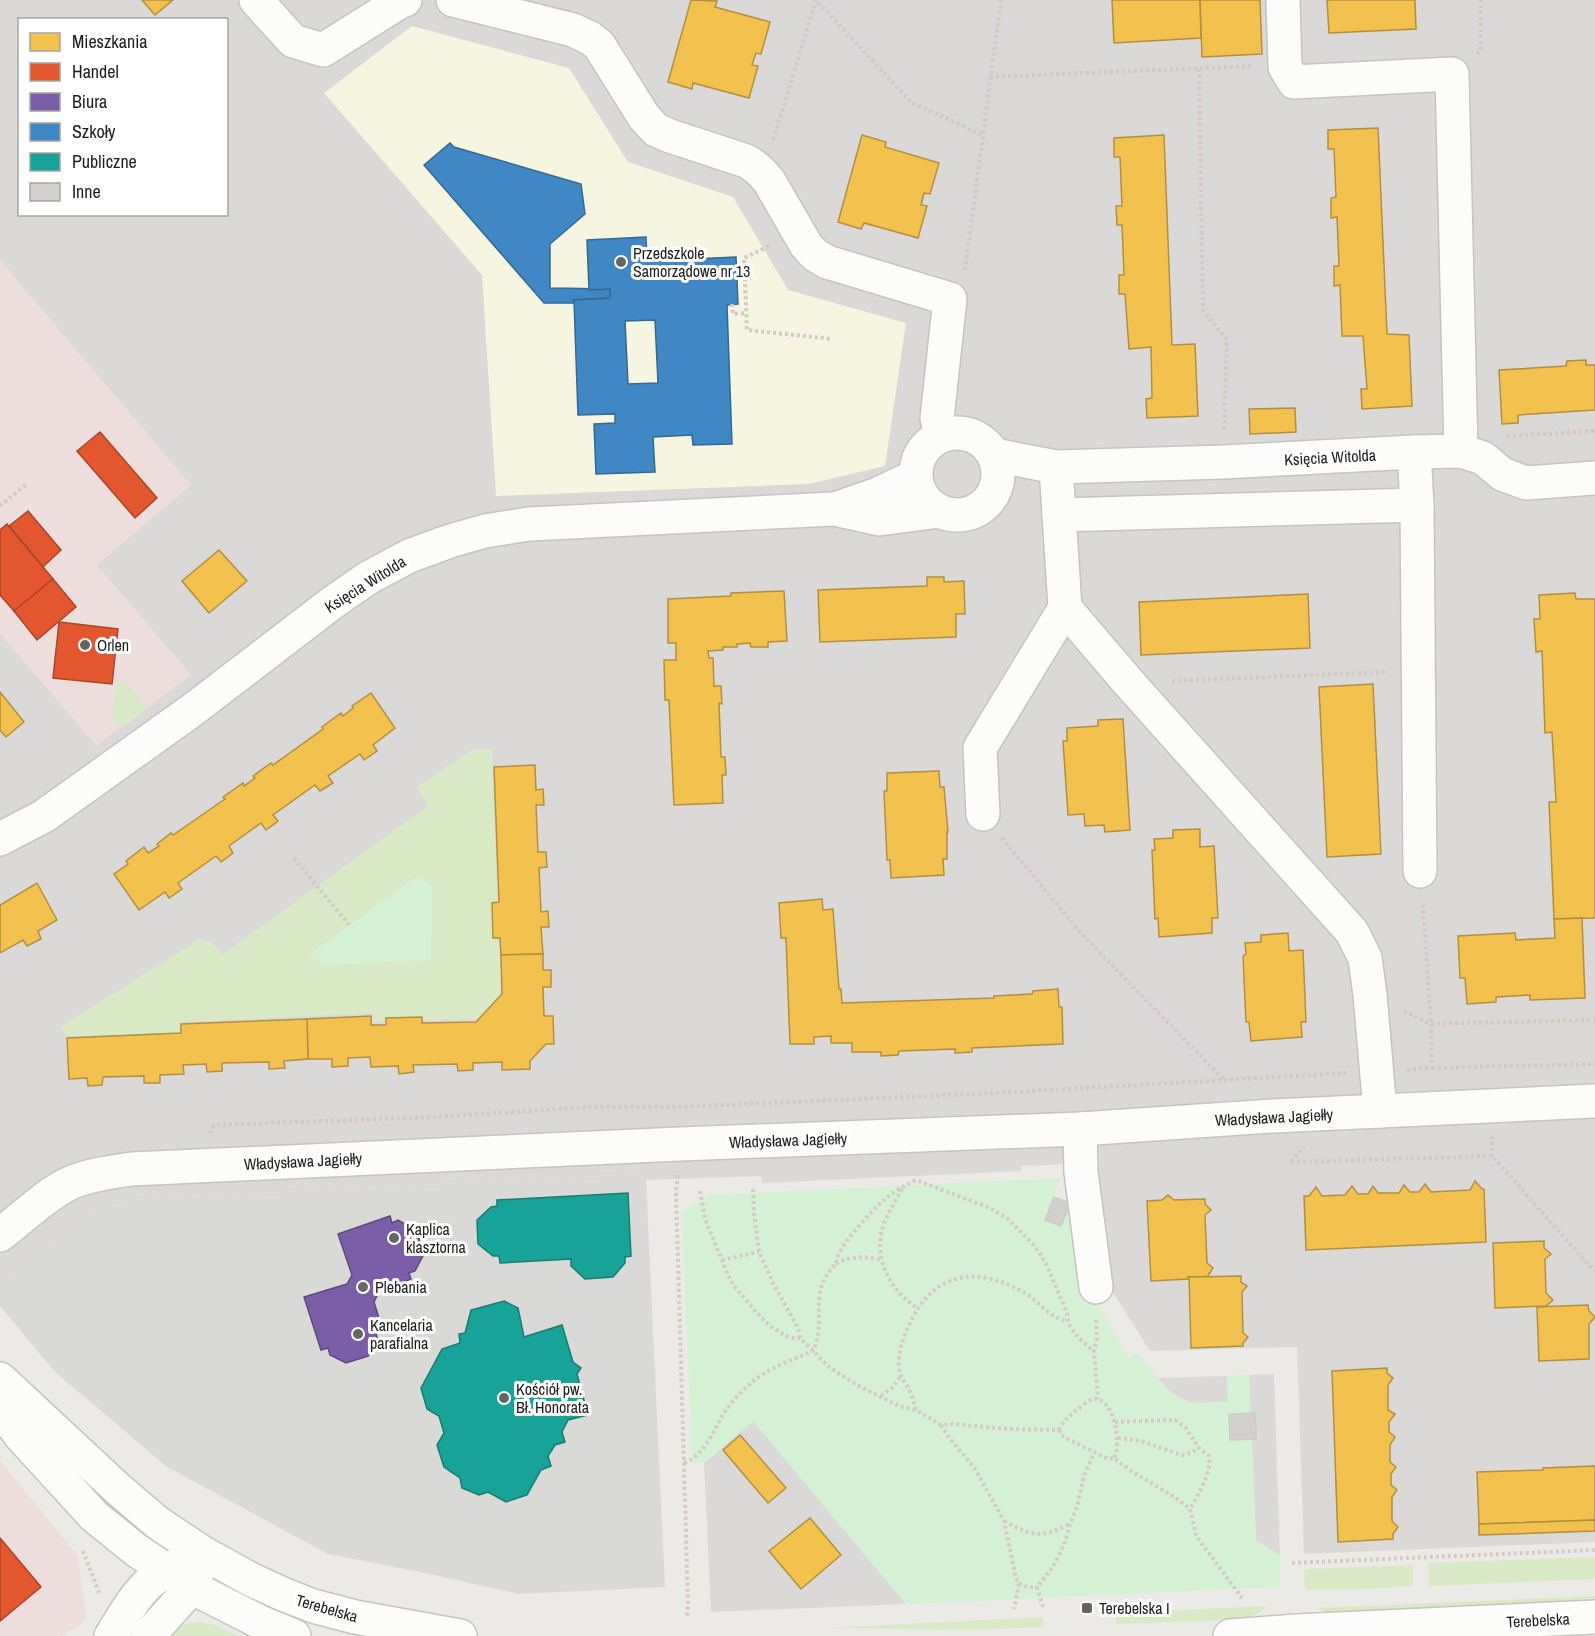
<svg xmlns="http://www.w3.org/2000/svg" width="1595" height="1636" font-family="'Archivo Narrow',sans-serif">
<style>
.residential{fill:#dad9d7;fill-rule:evenodd}
.commercial{fill:#eddddc}
.education{fill:#f5f5e0}
.religious{fill:#d9d9d7}
.grass{fill:#d9e9c5}
.park{fill:#d4f2d3}
.homes{fill:#f2c14e;stroke:#b2903f;stroke-width:1.5}
.shops{fill:#e4572e;stroke:#a84629;stroke-width:1.5}
.offices{fill:#7b5ea7;stroke:#5f4a7e;stroke-width:1.5}
.schools{fill:#3f88c5;stroke:#356893;stroke-width:1.5;fill-rule:evenodd}
.public{fill:#17a398;stroke:#197b73;stroke-width:1.5}
.building{fill:#d2d0cd;stroke:#cfcbc7;stroke-width:1.5}
.lines{fill:none;stroke-linecap:round;stroke-linejoin:round}
.minor-casing{stroke:#c4c4c2;stroke-width:36}
.path{stroke:#d6c8c5;stroke-width:4;stroke-dasharray:3 3;stroke-linecap:butt}
.minor{stroke:#fcfcfb;stroke-width:33}
.poi-dot{fill:#656563;stroke:#fff;stroke-width:2}
.labels{text-anchor:middle;stroke-width:6;stroke-linejoin:round;paint-order:stroke}
.poi-label{font-size:16px;fill:#1d1d1d;stroke:#fff;text-anchor:start}
.street-label{font-size:16px;fill:#1d1d1d;stroke:#fff}
</style>
<rect width="100%" height="100%" fill="#ebeae6"/>
<g class="residential">
<path d="M0,0H1595V1542L1304,1554L1297,1347L1150,1351L1106,1281L1093,1163L1021,1166V1171L762,1183L761,1176L646,1180L639,1174L107,1201L0,1285ZM20,20H226V214H20Z"/>
<polygon points="1274,1374 1280,1555 1256,1541 1249,1375"/>
<polygon points="1227,1376 1228,1402 1190,1403 1180,1398 1169,1391 1158,1378"/>
<polygon points="753,1420 906,1604 711,1612 704,1463"/>
</g>
<g class="commercial">
<polygon points="0,260 191,485 97,565 191,675 96,746 0,633"/>
<polygon points="0,1461 78,1556 86,1620 62,1636 0,1636"/>
</g>
<polygon class="education" points="412,26 569,68 628,162 733,197 788,290 906,323 885,466 809,484 496,496 482,275 324,93"/>
<polygon class="religious" points="639,1174 646,1180 665,1587 519,1594 425,1573 328,1554 167,1467 54,1371 0,1306 0,1285 107,1201"/>
<g class="grass">
<polygon points="122,682 127,683 146,706 146,710 129,723 121,726 115,722 112,713 116,686 117,683"/>
<polygon points="473,749 492,749 501,993 478,1019 372,1022 373,1013 181,1022 180,1034 66,1036 60,1027 200,939 212,942 222,955 428,806 417,787"/>
<polygon points="1595,1557 1595,1579 1429,1586 1428,1563"/>
<polygon points="1413,1565 1413,1586 1368,1589 1305,1590 1304,1569"/>
<polygon points="1595,1596 1595,1606 1330,1615 1317,1608"/>
<polygon points="1267,1606 1258,1614 1240,1620 1116,1624 1116,1613"/>
<polygon points="1043,1617 1044,1627 968,1630 830,1628"/>
<polygon points="199,1622 213,1624 238,1636 174,1636 169,1632 179,1625"/>
</g>
<g class="park">
<polygon points="417,876 432,887 431,960 323,965 310,954"/>
<path d="M1061,1178L1054,1196L1077,1207L1087,1288L1129,1357L1137,1352C1151,1369 1166,1396 1189,1402C1200,1405 1216,1402 1228,1402L1227,1376L1249,1375L1256,1541L1280,1555V1587L906,1604L753,1421L704,1463H692L682,1212L709,1195Z"/>
</g>
<g class="homes">
<polygon points="142,0 173,0 155,15"/>
<polygon points="691,0 717,1 715,7 770,22 761,54 756,53 752,65 758,66 749,98 693,83 692,89 668,82"/>
<polygon points="1112,0 1200,0 1201,38 1114,43"/>
<polygon points="1200,0 1260,0 1262,54 1202,57"/>
<polygon points="1327,0 1415,0 1416,29 1329,33"/>
<polygon points="1378,128 1387,334 1409,335 1412,406 1362,409 1361,389 1367,389 1363,336 1342,336 1340,285 1334,286 1334,266 1339,266 1337,217 1331,218 1331,198 1336,197 1334,149 1328,149 1328,130"/>
<polygon points="862,135 886,142 885,147 939,163 930,194 924,193 921,205 927,206 918,238 864,223 861,229 838,222"/>
<polygon points="1164,135 1172,345 1195,344 1198,416 1147,418 1146,399 1152,398 1151,347 1129,349 1125,294 1119,294 1119,275 1124,275 1122,225 1117,225 1116,206 1122,206 1120,157 1114,157 1114,138"/>
<polygon points="1586,360 1586,365 1595,365 1595,410 1518,415 1518,423 1502,424 1499,370 1566,366 1567,361"/>
<polygon points="1295,408 1296,432 1250,434 1249,409"/>
<polygon points="219,550 247,581 209,613 182,581"/>
<polygon points="927,577 944,577 944,582 964,581 965,614 956,614 956,637 820,642 818,590 927,586"/>
<polygon points="784,591 787,641 768,642 768,647 751,647 750,643 737,644 737,647 723,647 723,650 708,651 709,658 713,658 714,686 721,686 722,704 719,703 721,757 725,757 726,775 722,775 723,803 674,805 669,700 665,700 664,660 676,660 676,643 668,643 668,599 731,596 731,593"/>
<polygon points="1575,593 1576,599 1595,599 1595,918 1554,919 1549,802 1556,802 1552,732 1545,733 1542,651 1536,652 1534,619 1540,619 1539,595"/>
<polygon points="1308,594 1310,648 1141,655 1139,602"/>
<polygon points="1373,684 1381,854 1327,857 1319,687"/>
<polygon points="0,692 24,722 6,737 0,730"/>
<polygon points="371,693 395,728 373,745 377,751 364,760 360,754 328,776 333,783 320,791 315,785 273,815 278,821 266,830 261,823 229,846 233,853 221,862 216,856 178,883 182,889 169,898 165,892 139,910 114,874 128,864 126,861 144,847 148,853 159,846 157,844 171,833 173,835 225,799 223,797 243,783 244,786 255,778 253,776 271,763 273,765 323,729 322,727 341,713 343,716 353,708 352,706"/>
<polygon points="1123,719 1130,830 1105,832 1104,825 1085,826 1084,814 1068,815 1063,741 1067,741 1067,728 1098,726 1098,720"/>
<polygon points="535,765 536,790 543,789 544,805 536,805 538,852 546,852 547,867 539,868 541,912 548,911 549,927 541,927 543,954 501,955 500,938 493,938 492,903 499,902 494,767"/>
<polygon points="939,771 940,787 944,787 948,832 947,832 947,859 943,859 944,875 891,878 890,860 887,860 884,791 887,791 887,773"/>
<polygon points="1200,829 1200,847 1214,846 1218,918 1212,918 1212,933 1159,937 1158,918 1155,919 1152,850 1155,850 1154,839 1173,838 1173,830"/>
<polygon points="37,883 57,920 38,931 41,939 27,946 23,940 0,953 0,905"/>
<polygon points="822,899 823,910 833,909 839,989 841,989 842,1003 994,998 994,996 1032,994 1033,991 1058,989 1059,1007 1062,1007 1063,1044 972,1048 972,1052 955,1053 955,1049 899,1051 898,1055 881,1056 881,1052 852,1052 852,1043 831,1043 831,1036 814,1037 814,1044 790,1044 786,938 781,938 779,903"/>
<polygon points="1582,918 1585,998 1530,1000 1530,995 1496,997 1496,1002 1467,1004 1465,978 1460,978 1458,936 1515,933 1516,940 1555,938 1554,919"/>
<polygon points="1288,933 1289,951 1303,950 1306,1022 1301,1022 1302,1037 1251,1041 1249,1022 1246,1022 1243,956 1246,954 1245,943 1261,942 1261,935"/>
<polygon points="543,954 543,970 551,970 551,987 543,987 544,1016 553,1016 554,1044 546,1044 530,1061 530,1069 502,1070 502,1062 473,1063 473,1070 458,1071 457,1064 413,1065 414,1072 399,1074 398,1066 371,1067 370,1057 348,1058 348,1066 332,1067 332,1059 308,1059 307,1019 371,1016 371,1025 386,1025 386,1018 422,1017 422,1023 476,1022 502,994 501,955"/>
<polygon points="307,1019 308,1059 284,1061 285,1068 269,1069 269,1062 222,1063 222,1071 207,1072 206,1064 183,1065 184,1074 160,1075 160,1083 144,1083 144,1076 103,1077 102,1085 88,1086 87,1078 69,1079 67,1038 181,1033 181,1024"/>
<polygon points="1475,1181 1482,1189 1484,1189 1486,1242 1306,1250 1304,1196 1309,1196 1316,1187 1322,1196 1345,1195 1352,1186 1358,1194 1368,1194 1373,1186 1378,1193 1399,1193 1404,1185 1410,1192 1419,1192 1425,1184 1431,1192 1470,1190"/>
<polygon points="1168,1195 1174,1200 1205,1199 1205,1204 1211,1210 1205,1215 1207,1263 1213,1268 1207,1277 1188,1277 1189,1279 1151,1281 1147,1201 1162,1200"/>
<polygon points="1544,1241 1544,1248 1551,1254 1545,1259 1546,1293 1553,1300 1546,1306 1495,1308 1493,1243"/>
<polygon points="1241,1276 1241,1282 1247,1286 1242,1292 1243,1333 1248,1337 1243,1343 1243,1346 1191,1348 1189,1277"/>
<polygon points="1588,1305 1589,1311 1595,1317 1589,1324 1589,1359 1539,1361 1537,1307"/>
<polygon points="1387,1368 1387,1373 1393,1378 1388,1385 1388,1410 1395,1414 1389,1422 1389,1432 1395,1437 1390,1445 1390,1462 1396,1467 1391,1474 1391,1485 1397,1490 1392,1497 1392,1521 1398,1527 1393,1534 1393,1539 1338,1542 1332,1371"/>
<polygon points="740,1435 786,1488 768,1503 723,1450"/>
<polygon points="1595,1466 1595,1520 1479,1524 1477,1472 1543,1470 1543,1468"/>
<polygon points="810,1518 841,1555 801,1589 769,1551"/>
<polygon points="1595,1520 1595,1531 1479,1535 1479,1524"/>
</g>
<g class="shops">
<polygon points="100,432 157,498 135,518 77,451"/>
<polygon points="28,511 61,550 43,567 9,526"/>
<polygon points="7,524 53,579 14,611 0,595 0,530"/>
<polygon points="53,579 76,607 37,640 14,611"/>
<polygon points="59,622 118,629 112,684 53,678"/>
<polygon points="0,1538 41,1587 0,1621"/>
</g>
<polygon class="offices" points="390,1216 392,1223 398,1220 416,1230 424,1254 415,1271 409,1273 411,1279 380,1290 374,1302 383,1331 376,1334 378,1340 368,1356 346,1363 330,1355 328,1348 321,1350 304,1297 347,1284 352,1275 338,1234"/>
<g class="schools">
<polygon points="450,143 454,147 581,184 585,214 550,244 550,288 610,289 610,298 574,300 573,303 544,303 424,165"/>
<path d="M646,237L647,261L736,257L738,304L727,305L732,444L693,445L692,435L653,437L655,472L596,474L594,424L615,423V414L578,415L574,300L610,298V289L589,290L587,240ZM655,320L658,383L628,384L625,321Z"/>
</g>
<g class="public">
<polygon points="628,1193 631,1256 625,1257 625,1263 613,1277 585,1279 571,1266 571,1259 500,1263 499,1256 493,1256 478,1244 477,1220 491,1207 497,1206 497,1200"/>
<polygon points="504,1301 518,1308 524,1337 562,1325 573,1362 581,1368 577,1374 588,1415 568,1420 562,1432 565,1442 555,1445 548,1456 551,1466 541,1470 527,1495 506,1502 488,1492 479,1495 462,1488 460,1478 444,1467 437,1445 444,1433 439,1416 427,1409 421,1388 442,1349 460,1343 459,1334 465,1333 471,1310"/>
</g>
<g class="building">
<polygon points="1054,1197 1070,1203 1061,1226 1045,1220"/>
<polygon points="1255,1413 1256,1439 1230,1440 1229,1414"/>
</g>
<g class="lines">
<defs>
<g id="minor">
<polyline points="256,0 293,41 323,50 401,1 405,0"/>
<path d="M453,0L573,30L590,38L599,45L644,117L656,130L670,136L746,161C756,166 762,172 769,181L806,245L815,255L827,262L950,299L937,418L941,436"/>
<polyline points="1283,0 1285,67 1294,82 1452,74 1461,451"/>
<circle cx="957" cy="474" r="41"/>
<polyline points="1414,452 1417,505 1420,871"/>
<polyline points="994,455 1056,467 1223,462 1414,452 1461,451 1483,458 1502,474 1526,483 1595,478"/>
<polyline points="835,509 878,494 916,476"/>
<polyline points="1059,515 1417,505"/>
<polyline points="1065,608 1129,683 1352,932 1365,958 1370,995 1380,1111"/>
<polyline points="983,814 980,748 1065,608 1056,467"/>
<polyline points="0,839 44,816 191,711 332,603 368,578 409,556 450,541 485,531 529,524 834,509 879,519 940,511"/>
<polyline points="1080,1129 1081,1172 1096,1287"/>
<path d="M0,1235C22,1218 43,1197 68,1184C88,1175 110,1172 132,1169L680,1144L1080,1129L1273,1116L1595,1101"/>
<polyline points="0,1379 118,1489 158,1523 203,1553 252,1580 285,1595 313,1606 355,1617 460,1636"/>
<polyline points="0,1408 20,1435 94,1516 136,1550 193,1588 260,1622 294,1636"/>
<path d="M111,1636C122,1619 133,1598 148,1584C159,1574 171,1568 185,1561"/>
<polyline points="148,1636 186,1594 193,1588 198,1569"/>
<polyline points="1230,1636 1296,1631 1595,1617"/>
</g>
</defs>
<use href="#minor" class="minor-casing"/>
<g class="path">
<polyline points="1477,54 1481,51 1481,0"/>
<polyline points="1199,69 1203,310 1227,340 1224,432"/>
<polyline points="990,77 1253,66"/>
<polyline points="773,140 816,0 911,102 982,135"/>
<polyline points="769,246 744,258 747,330 832,339"/>
<polyline points="965,270 1001,0"/>
<polyline points="732,304 733,314 746,313"/>
<polyline points="1507,436 1595,431"/>
<polyline points="0,506 28,483"/>
<polyline points="1172,681 1386,672"/>
<polyline points="1002,838 1078,930 1224,1080"/>
<polyline points="294,858 349,925"/>
<polyline points="1404,1011 1431,1024 1595,1020"/>
<polyline points="1432,1068 1595,1064"/>
<polyline points="1407,1070 1432,1068 1431,1024 1423,903"/>
<polyline points="210,1133 214,1125 435,1117 589,1107 680,1107 1015,1092 1346,1073"/>
<polyline points="1492,1136 1492,1156"/>
<polyline points="1291,1161 1304,1147"/>
<polyline points="1291,1162 1492,1156 1595,1272"/>
<polyline points="678,1175 676,1192 688,1603 687,1618"/>
<polyline points="753,1189 754,1213 759,1252 774,1285 798,1328 800,1338"/>
<path d="M902,1189C896,1200 889,1211 884,1223C872,1256 889,1290 917,1308"/>
<polyline points="700,1191 705,1219 728,1275 734,1286 757,1313 770,1326 786,1336 796,1339 800,1338 829,1367 857,1385 899,1406 916,1410 941,1425 953,1424 1008,1429 1059,1430"/>
<polyline points="722,1260 759,1252"/>
<path d="M836,1264C850,1256 866,1256 882,1260"/>
<polyline points="1096,1320 1097,1339 1094,1351 1098,1399"/>
<polyline points="881,1396 893,1387 900,1377"/>
<path d="M916,1410C914,1404 913,1398 910,1392C906,1382 900,1379 899,1367C898,1351 903,1337 910,1323C930,1280 965,1266 1009,1285C1014,1287 1020,1290 1025,1293C1039,1302 1051,1319 1067,1321"/>
<path d="M1115,1422L1175,1420L1185,1427L1199,1448L1209,1456C1212,1472 1198,1495 1190,1509L1196,1536L1242,1598"/>
<polyline points="941,1425 948,1436 975,1469 1004,1521 1016,1578 1019,1583 1014,1609"/>
<path d="M1059,1430L1061,1435L1066,1438L1108,1459L1114,1458C1137,1478 1167,1489 1190,1509"/>
<path d="M1059,1430C1063,1421 1070,1415 1078,1409C1082,1406 1088,1400 1093,1399C1114,1396 1122,1444 1114,1458"/>
<polyline points="1118,1438 1141,1441 1182,1455 1191,1453 1199,1448"/>
<path d="M684,1463C707,1454 713,1429 726,1410C733,1400 742,1391 751,1383C768,1368 792,1360 813,1351C828,1320 806,1292 836,1264C836,1248 871,1212 884,1200C893,1192 904,1186 916,1180L990,1208L1008,1219L1032,1243L1041,1255L1048,1268L1067,1313C1067,1329 1082,1342 1094,1351"/>
<path d="M1004,1521C1032,1536 1040,1539 1069,1524"/>
<polyline points="83,1551 100,1595"/>
<polyline points="1292,1563 1595,1550"/>
<path d="M1019,1583C1025,1587 1030,1588 1037,1587"/>
<polyline points="1043,1607 1037,1587 1053,1567 1064,1545 1070,1524 1077,1507 1084,1476 1094,1453"/>
</g>
<use href="#minor" class="minor"/>
</g>
<g class="poi-dot">
<circle cx="621" cy="262" r="6"/>
<circle cx="85" cy="645" r="6"/>
<circle cx="394" cy="1238" r="6"/>
<circle cx="363" cy="1287" r="6"/>
<circle cx="358" cy="1334" r="6"/>
<circle cx="504" cy="1398" r="6"/>
<rect x="1081" y="1602" width="12" height="12" rx="3"/>
</g>
<g class="labels">
<g class="poi-label">
<text x="633" y="259">Przedszkole<tspan x="633" dy="18">Samorządowe nr 13</tspan></text>
<text x="97" y="651">Orlen</text>
<text x="406" y="1235">Kaplica<tspan x="406" dy="18">klasztorna</tspan></text>
<text x="375" y="1293">Plebania</text>
<text x="370" y="1331">Kancelaria<tspan x="370" dy="18">parafialna</tspan></text>
<text x="516" y="1395">Kościół pw.<tspan x="516" dy="18">Bł. Honorata</tspan></text>
<text x="1099" y="1614">Terebelska I</text>
</g>
<g class="street-label">
<text transform="translate(1330 457) rotate(-3)" y="6">Księcia Witolda</text>
<text transform="translate(365 584) rotate(-32)" y="6">Księcia Witolda</text>
<text transform="translate(1274 1117) rotate(-3)" y="6">Władysława Jagiełły</text>
<text transform="translate(788 1140) rotate(-2)" y="6">Władysława Jagiełły</text>
<text transform="translate(303 1161) rotate(-3)" y="6">Władysława Jagiełły</text>
<text transform="translate(327 1608) rotate(16)" y="6">Terebelska</text>
<text transform="translate(1538 1620) rotate(-3)" y="6">Terebelska</text>
</g>
</g>
<rect x="18" y="18" width="210" height="198" fill="#ffffff" stroke="#a5a5a5" stroke-width="1.5"/>
<rect x="30" y="33" width="30" height="18" fill="#f2c14e" stroke="#a5a5a5" stroke-width="1.5"/>
<text x="72" y="48" font-size="18" fill="#1d1d1d">Mieszkania</text>
<rect x="30" y="63" width="30" height="18" fill="#e4572e" stroke="#a5a5a5" stroke-width="1.5"/>
<text x="72" y="78" font-size="18" fill="#1d1d1d">Handel</text>
<rect x="30" y="93" width="30" height="18" fill="#7b5ea7" stroke="#a5a5a5" stroke-width="1.5"/>
<text x="72" y="108" font-size="18" fill="#1d1d1d">Biura</text>
<rect x="30" y="123" width="30" height="18" fill="#3f88c5" stroke="#a5a5a5" stroke-width="1.5"/>
<text x="72" y="138" font-size="18" fill="#1d1d1d">Szkoły</text>
<rect x="30" y="153" width="30" height="18" fill="#17a398" stroke="#a5a5a5" stroke-width="1.5"/>
<text x="72" y="168" font-size="18" fill="#1d1d1d">Publiczne</text>
<rect x="30" y="183" width="30" height="18" fill="#d2d0cd" stroke="#a5a5a5" stroke-width="1.5"/>
<text x="72" y="198" font-size="18" fill="#1d1d1d">Inne</text>
</svg>
